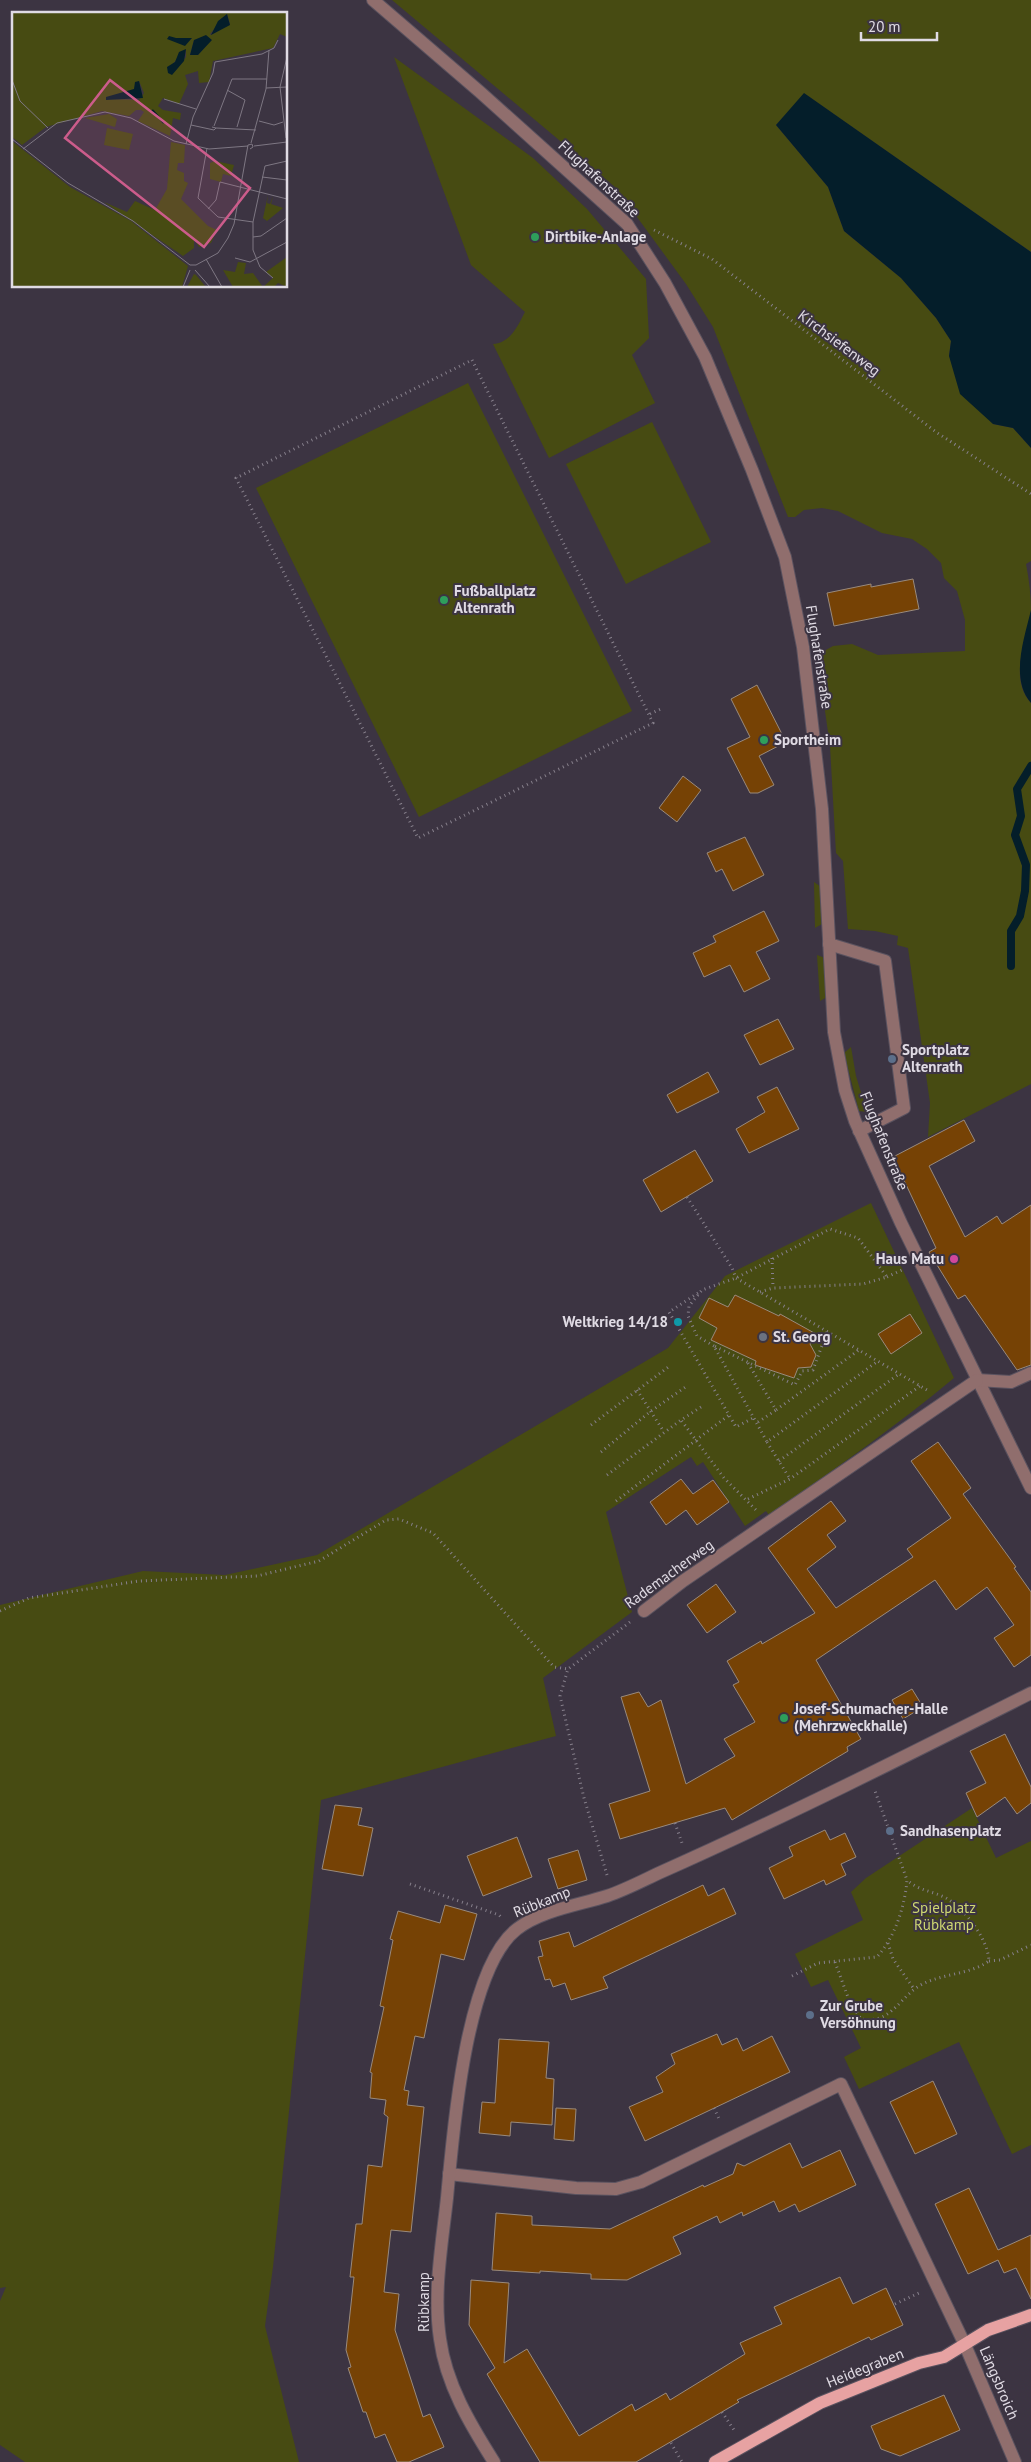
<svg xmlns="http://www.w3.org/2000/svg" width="1031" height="2462" font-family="'PT Sans',sans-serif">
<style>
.green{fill:#474b12}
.water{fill:#041e2a}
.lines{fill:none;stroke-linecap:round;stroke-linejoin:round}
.stream{stroke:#041e2a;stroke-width:8}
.building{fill:#764205;stroke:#998a7d}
.minor-casing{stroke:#5a525f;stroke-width:14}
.major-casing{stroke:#5a525f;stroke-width:14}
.path{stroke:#87808c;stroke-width:3;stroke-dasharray:1 4;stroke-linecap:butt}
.minor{stroke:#906e6d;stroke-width:12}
.major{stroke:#e7a2a2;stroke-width:12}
.leisure-dot{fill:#2e9e5b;stroke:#3c3442;stroke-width:2}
.service-dot{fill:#5c6f8a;stroke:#3c3442;stroke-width:2}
.hotel-dot{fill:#d1479c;stroke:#3c3442;stroke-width:2}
.culture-dot{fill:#0f9aa8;stroke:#3c3442;stroke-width:2}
.worship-dot{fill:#6b7280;stroke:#3c3442;stroke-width:2}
.labels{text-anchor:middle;stroke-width:4;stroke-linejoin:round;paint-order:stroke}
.street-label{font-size:15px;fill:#e0dbe4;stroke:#3c3442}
.poi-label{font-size:15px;font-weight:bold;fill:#e0dbe4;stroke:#3c3442;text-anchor:start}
.park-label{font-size:15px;fill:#ced771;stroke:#3c3442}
.inset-river{fill:none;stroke:#041e2a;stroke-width:2.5}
.inset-road{fill:none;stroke:#7e7783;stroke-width:1}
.view{fill:#cc5c8b;fill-opacity:0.15;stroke:#cc5c8b;stroke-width:2.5}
.inset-edge{fill:none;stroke:#e0dbe4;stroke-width:2.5}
</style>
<rect width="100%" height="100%" fill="#3c3442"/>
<g class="green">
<path d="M392,0H1031V252L805,94L776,125L828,187L844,231L901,278L936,318L951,341L949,356L993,424L1013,428L1031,448V561L1026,564C1029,579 1031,595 1031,611C1027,641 1008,677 1031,703V1084L928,1137L930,1103L908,948L897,945L898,936L875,931L848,929L843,861L836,853L830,746L817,655L833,646L852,644L878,655L965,651V620L957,591L944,578L941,563L927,549L912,539L882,533L838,511L822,508L804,510L795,517H788L713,327L686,284L615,187Z"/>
<path d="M394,57L533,158L587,209L646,279L649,338L632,355L655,403L549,458L493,344C511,343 518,325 525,312L471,265Z"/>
<polygon points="468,383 632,711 419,817 256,488"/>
<polygon points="652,422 711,542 626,584 566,464"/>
<polygon points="814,882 821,887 822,924 815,928"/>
<polygon points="817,955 825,958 827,997 820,1001"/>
<polygon points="851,1047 856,1076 867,1112 859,1111 844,1053"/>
<path d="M871,1203L954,1378C895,1427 832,1471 769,1515L766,1511L745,1526L703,1462L697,1466L691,1457L606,1512L632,1612L543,1678L556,1736L321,1800L273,2267L265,2326L299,2462H25L0,2445V2301L6,2287L0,2288V1605L143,1571L225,1575L317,1555L668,1348L725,1276Z"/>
<polygon points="972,1808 996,1858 1031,1841 1031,2145 1012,2154 959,2042 859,2089 844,2057 861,2048 828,1980 811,1987 795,1954 863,1920 851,1892 866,1878"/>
</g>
<g class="water">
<polygon points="804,93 1031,252 1031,448 1013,428 993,424 960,394 949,356 951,341 936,318 901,278 844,231 828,187 776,125"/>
<path d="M1031,610V703C1010,679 1024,639 1031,610Z"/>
</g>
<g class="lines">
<polyline class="stream" points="1011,966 1011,931 1020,916 1025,891 1026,865 1015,835 1021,816 1017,789 1031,766"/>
</g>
<g class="building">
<polygon points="913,579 919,609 834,626 827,593 871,584 871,587"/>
<polygon points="757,685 786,742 759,756 774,785 758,793 750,793 727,748 750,737 731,699"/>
<polygon points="683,776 701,790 677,822 659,808"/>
<polygon points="745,837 764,875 733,891 722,869 716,872 707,853"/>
<polygon points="764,911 779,941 756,952 770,979 744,992 730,965 704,977 693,953 716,942 713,936"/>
<polygon points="778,1019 794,1049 760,1065 744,1035"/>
<polygon points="708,1072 719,1092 677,1113 667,1095"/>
<polygon points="777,1087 799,1129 749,1153 736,1129 765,1112 757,1097"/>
<polygon points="964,1120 975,1141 929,1166 965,1237 997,1216 1002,1224 1031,1205 1031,1365 1017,1370 965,1295 958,1299 929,1252 936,1248 893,1157"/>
<polygon points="695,1150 713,1181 661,1212 643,1180"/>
<polygon points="735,1295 779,1316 780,1314 816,1334 810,1344 816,1355 811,1367 798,1368 794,1378 755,1365 756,1361 711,1340 717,1328 699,1318 709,1298 728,1307"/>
<polygon points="910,1314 922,1333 891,1354 878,1334"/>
<polygon points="938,1442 971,1488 963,1494 1016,1567 1014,1568 1031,1592 1031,1655 1014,1667 994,1638 1014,1625 987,1587 956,1610 935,1580 816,1660 861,1739 847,1747 848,1751 732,1820 725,1808 620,1839 609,1804 650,1791 621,1697 639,1692 648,1707 661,1700 686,1784 735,1756 724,1739 755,1722 733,1685 739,1682 727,1661 761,1641 762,1644 815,1613 768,1548 831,1501 846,1521 827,1535 836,1547 807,1569 836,1608 913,1557 907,1549 951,1518 911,1461"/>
<polygon points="681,1479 693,1494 713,1480 729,1502 697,1525 686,1510 666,1525 650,1502"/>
<polygon points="716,1584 736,1612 707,1633 687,1605"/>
<polygon points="912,1689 923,1707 903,1719 892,1700"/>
<polygon points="1005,1734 1031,1787 1031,1803 1017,1814 1005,1797 977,1817 966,1793 986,1783 970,1751"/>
<polygon points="335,1805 362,1808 358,1825 373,1828 363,1876 322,1869"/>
<polygon points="825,1830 830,1840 845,1833 856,1857 841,1864 846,1875 826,1885 824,1880 784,1899 769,1868 793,1856 789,1847"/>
<polygon points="517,1837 532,1877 483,1896 467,1856"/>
<polygon points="578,1850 587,1880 558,1889 548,1859"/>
<polygon points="703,1885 708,1896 724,1888 736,1914 603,1977 608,1988 571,2000 565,1983 553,1987 550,1979 545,1980 538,1957 543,1956 539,1941 569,1932 574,1947"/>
<polygon points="445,1905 477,1914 464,1960 441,1954 424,2038 415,2036 404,2090 409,2091 407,2105 424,2107 411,2232 391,2230 384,2292 399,2294 395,2330 423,2417 430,2414 444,2447 409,2462 397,2462 385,2434 375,2438 366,2412 363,2412 348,2368 351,2367 346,2350 354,2277 350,2277 356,2224 362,2224 368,2165 382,2167 388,2117 384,2114 386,2100 370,2098 372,2073 370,2072 384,2007 380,2006 393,1940 390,1939 398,1911 440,1923"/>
<polygon points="717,2034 722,2045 737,2038 743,2051 772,2036 790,2072 645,2141 629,2107 663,2092 656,2077 675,2064 671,2054"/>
<polygon points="499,2039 549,2042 546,2078 554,2079 552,2125 511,2122 510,2136 479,2133 482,2102 495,2103"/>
<polygon points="933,2081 957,2134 915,2154 890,2102"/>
<polygon points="556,2108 576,2109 574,2141 554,2139"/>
<polygon points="790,2143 802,2168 840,2150 856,2185 799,2212 795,2204 779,2212 774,2201 743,2216 742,2212 720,2223 717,2216 673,2237 681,2254 627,2280 591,2279 591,2274 540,2271 540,2273 492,2270 496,2213 532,2216 532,2225 610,2229 703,2185 704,2187 733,2174 737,2163 744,2166"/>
<polygon points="969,2188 998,2250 1031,2235 1031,2299 1016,2268 1004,2273 998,2260 968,2274 935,2204"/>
<polygon points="840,2277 853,2304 886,2288 903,2325 871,2340 869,2337 737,2400 739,2402 636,2462 540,2462 487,2374 495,2368 469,2325 471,2280 509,2283 504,2363 527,2349 579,2436 632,2404 635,2411 666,2393 670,2400 745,2354 740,2343 782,2324 774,2307"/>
<polygon points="944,2395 960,2430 900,2456 881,2449 871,2426"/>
</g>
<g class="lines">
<defs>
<g id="minor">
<polyline points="373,0 480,92 627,224 665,283 705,357 752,470 785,557 803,647 822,809 834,1032 845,1090 855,1121 901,1223 1031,1488"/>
<polyline points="829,944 885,961 904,1108 859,1131"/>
<polyline points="977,1380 1011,1382 1031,1373"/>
<polyline points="644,1611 683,1581 977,1380"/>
<polyline points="449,2174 576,2188 616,2189 641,2182 841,2084 965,2345 1015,2462"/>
<path d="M494,2462C470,2424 446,2384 440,2339C433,2293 442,2244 447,2198C453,2134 465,1969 517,1929C542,1910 579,1905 607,1896C625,1890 642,1881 659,1873C785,1817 908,1755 1031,1693"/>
</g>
<polyline id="major" points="715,2462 820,2403 919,2363 944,2357 988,2330 1031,2315"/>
</defs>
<use href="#minor" class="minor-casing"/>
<use href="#major" class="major-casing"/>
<g class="path">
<polyline points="654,230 712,259 936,432 1031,494"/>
<polygon points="472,360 653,723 418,838 236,478"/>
<polyline points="650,714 663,708"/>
<polyline points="687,1197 732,1268 736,1278 927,1390"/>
<polyline points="772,1258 773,1288"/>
<polyline points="887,1277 904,1269"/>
<polyline points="698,1293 669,1312 736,1427 755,1417"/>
<polyline points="827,1332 813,1370 802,1371 795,1385 714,1346 767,1442 878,1361"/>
<polyline points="714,1346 697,1336 688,1316 689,1306 702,1290 736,1278 830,1229 858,1238 887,1277 863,1284 773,1288 760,1292"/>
<polyline points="748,1363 776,1410 859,1350"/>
<polyline points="637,1390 664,1432"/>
<polyline points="701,1407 681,1420 724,1478 756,1510"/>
<polyline points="758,1422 776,1410"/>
<polyline points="591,1425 671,1365"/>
<polyline points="767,1442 790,1479"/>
<polyline points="601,1452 651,1411 687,1386"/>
<polyline points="779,1461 899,1374"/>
<polyline points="607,1475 681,1420"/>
<polyline points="748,1499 790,1479 920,1386"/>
<polyline points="616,1501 729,1415"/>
<polyline points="0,1611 29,1598 139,1581 257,1576 319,1561 386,1520 399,1519 433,1533 554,1667 568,1669"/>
<polyline points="675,1823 682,1843"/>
<polyline points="607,1875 584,1798 560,1696 568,1669 630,1622"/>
<polyline points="410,1884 499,1915 503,1919"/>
<polyline points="888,1943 893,1959 914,1989"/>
<polyline points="989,1961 1000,1960 1031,1945"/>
<path d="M835,1962L849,2000L861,2019C889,2024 897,2002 916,1988C937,1973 968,1976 989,1961C988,1939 965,1909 946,1898C933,1891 919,1891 907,1880"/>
<path d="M792,1976L818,1963L877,1957C895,1937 905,1906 907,1880L875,1791"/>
<polyline points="714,2108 720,2121"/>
<polyline points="895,2304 919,2293"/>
<polyline points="722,2412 734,2430"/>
<polyline points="671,2443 682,2462"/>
</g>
<use href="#minor" class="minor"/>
<use href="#major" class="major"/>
</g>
<g class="leisure-dot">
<circle cx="535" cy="237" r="5"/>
<circle cx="444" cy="600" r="5"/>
<circle cx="764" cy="740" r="5"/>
<circle cx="784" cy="1718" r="5"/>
</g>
<g class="service-dot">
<circle cx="892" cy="1059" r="5"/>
<circle cx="890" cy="1831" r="5"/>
<circle cx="810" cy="2015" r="5"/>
</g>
<circle class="hotel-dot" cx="954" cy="1259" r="5"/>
<circle class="culture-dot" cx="678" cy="1322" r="5"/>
<circle class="worship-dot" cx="763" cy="1337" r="5"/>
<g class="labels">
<g class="street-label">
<text transform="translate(599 179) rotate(43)" y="5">Flughafenstraße</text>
<text transform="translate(839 343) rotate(37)" y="5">Kirchsiefenweg</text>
<text transform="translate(819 657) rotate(81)" y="5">Flughafenstraße</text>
<text transform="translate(884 1141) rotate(68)" y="5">Flughafenstraße</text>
<text transform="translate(669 1574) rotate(-36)" y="5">Rademacherweg</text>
<text transform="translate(542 1902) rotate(-22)" y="5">Rübkamp</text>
<text transform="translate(424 2302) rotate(-90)" y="5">Rübkamp</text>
<text transform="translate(865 2368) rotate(-22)" y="5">Heidegraben</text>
<text transform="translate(999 2383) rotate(67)" y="5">Längsbroich</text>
</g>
<g class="poi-label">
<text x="545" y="242">Dirtbike-Anlage</text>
<text x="454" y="596">Fußballplatz<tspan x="454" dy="17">Altenrath</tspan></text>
<text x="774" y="745">Sportheim</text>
<text x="902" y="1055">Sportplatz<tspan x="902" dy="17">Altenrath</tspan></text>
<text x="944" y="1264" text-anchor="end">Haus Matu</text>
<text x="668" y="1327" text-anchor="end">Weltkrieg 14/18</text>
<text x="773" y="1342">St. Georg</text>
<text x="794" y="1714">Josef-Schumacher-Halle<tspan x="794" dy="17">(Mehrzweckhalle)</tspan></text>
<text x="900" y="1836">Sandhasenplatz</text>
<text x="820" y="2011">Zur Grube<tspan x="820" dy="17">Versöhnung</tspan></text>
</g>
<g class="park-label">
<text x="944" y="1913">Spielplatz<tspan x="944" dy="17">Rübkamp</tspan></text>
</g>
</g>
<g transform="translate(12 12)">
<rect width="275" height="275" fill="#3c3442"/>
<path d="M0,0H275V25L268,22L261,36L201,49L197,70L187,71L186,59L173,63L176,72L167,92L151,86L146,94L151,98L169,101L168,108L161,106L158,124L126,109L132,100L129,98H124L117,104L90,99L34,115L10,133L0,125ZM215,2L218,12L199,23L198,22ZM192,26L197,30L186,43H178L182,28ZM174,37V45L163,59L158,55ZM127,69L132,81L127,88L100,87L122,77ZM97,102L105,107L103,115L73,106ZM95,116L121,122L117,138L92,133ZM0,129L58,175L119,209L176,254L170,275H0ZM159,130L173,133L172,151H166L165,158L172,161V169L176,171L169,187L196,214L205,218L199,231L187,235L182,227V236L171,244L92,190L115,200L123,189L143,198L155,177ZM203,149L222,153L219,164L211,162L209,170L198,167V151ZM256,183L255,191L258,192L261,184L259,192L271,196L255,209L251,206ZM275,245V275L266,271L262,275H221L211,258L223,260L226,250L234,251L232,262L241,261L251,275L261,266L254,260ZM182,262L184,263L194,275H175Z" fill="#474b12" fill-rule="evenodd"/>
<path d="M215,2L218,13L199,23L206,9ZM194,23L200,28L186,43H178L182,28ZM157,24L164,26H180L173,34L155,27ZM174,37L172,49L160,63L156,61L155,55L163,50L167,40ZM127,69L131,86L94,88V85L122,77L123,70Z" fill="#041e2a"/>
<path class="inset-river" d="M140,98L152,111"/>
<path class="inset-road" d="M0,68L8,89L36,116M254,76L275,75M215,78L233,88L225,115M152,87L184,97M247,109L262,113L271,110M179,113L202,118L204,116L200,115M202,114L220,67H255M204,116L244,118M274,126L268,75L275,45M0,127L56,171L121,209L178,253H184M239,131L254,77L257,38M174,132L181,105L201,61L203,50L250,42L262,36L266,28M242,134L275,130M195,136L186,186L206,205L241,210M11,137L45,111L93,100L119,106L162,129L197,137L236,134M250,165L275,168M196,197L204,188L208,170L275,187M241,225L249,224L275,206M223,246L238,250L275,230M194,247L210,275M184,253L206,241L216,226L222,212L236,133L240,132L241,135L238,137M183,258L198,275M261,266L248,255L241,238V210L253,154L275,149M171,275L178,258"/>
<path class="view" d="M98,68L238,176L192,235L53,126Z"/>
<rect width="275" height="275" class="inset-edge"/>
</g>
<path d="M861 32v8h76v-8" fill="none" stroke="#e0dbe4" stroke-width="2.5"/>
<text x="868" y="32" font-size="15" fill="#e0dbe4" stroke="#3c3442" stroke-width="4" paint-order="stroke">20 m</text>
</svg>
